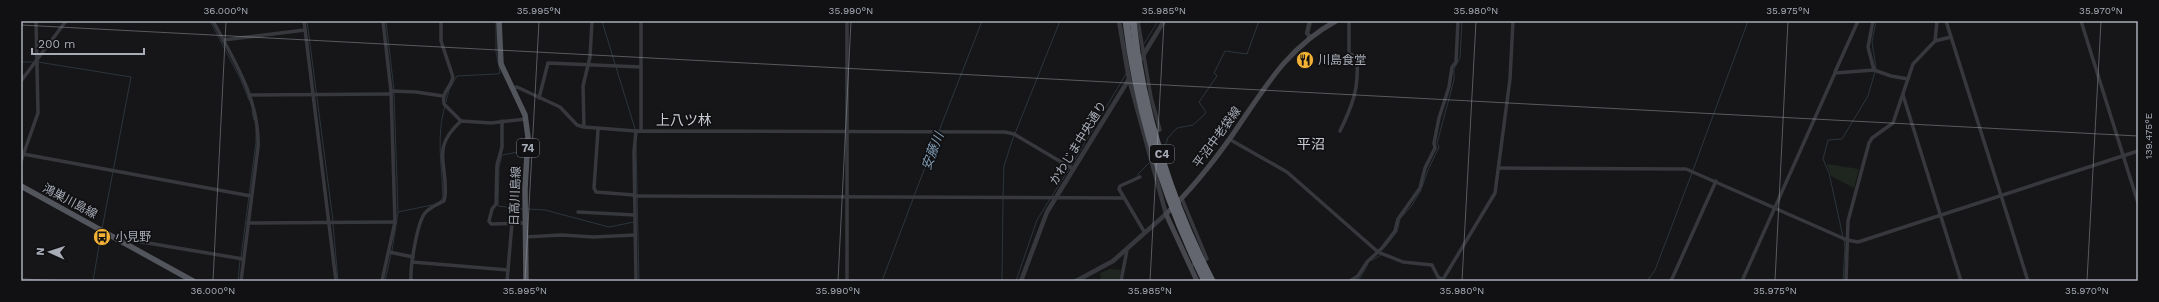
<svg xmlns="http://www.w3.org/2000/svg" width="2159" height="302" font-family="'Work Sans','Noto Sans JP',sans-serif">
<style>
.green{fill:#1e261f}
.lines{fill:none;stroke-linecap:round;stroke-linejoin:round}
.stream{stroke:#2c353c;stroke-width:1}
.minor{stroke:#37383d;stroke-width:3.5}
.tertiary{stroke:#37383d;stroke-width:4.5}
.secondary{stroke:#45474d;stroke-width:5}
.primary{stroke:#53555c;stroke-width:5.5}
.motorway-bridge{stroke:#63666e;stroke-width:7}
.ticks{fill:none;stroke:#a8adb8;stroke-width:1;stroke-opacity:0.45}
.labels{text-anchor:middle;stroke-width:3.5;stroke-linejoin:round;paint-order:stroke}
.shield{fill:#111113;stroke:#7b7e86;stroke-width:1}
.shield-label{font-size:11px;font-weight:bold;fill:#a8adb8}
.poi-label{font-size:12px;fill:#a8adb8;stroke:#111113;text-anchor:start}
.street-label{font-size:12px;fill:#a8adb8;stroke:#111113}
.water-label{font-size:13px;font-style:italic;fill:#7f9bb3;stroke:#111113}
.quarter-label{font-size:14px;fill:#c9ccd4;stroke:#111113}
.neatline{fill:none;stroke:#a8adb8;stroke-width:1.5}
.ticks-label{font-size:10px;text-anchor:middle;fill:#a8adb8}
</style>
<rect width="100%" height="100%" fill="#161618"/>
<g class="green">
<polygon points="1827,164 1859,169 1854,188 1831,176"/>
<polygon points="1110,269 1121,270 1119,281 1101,281 1100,273"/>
</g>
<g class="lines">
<g class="stream">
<polyline points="210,21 241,80 249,100"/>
<polyline points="307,21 333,221"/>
<polyline points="386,21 394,90"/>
<polyline points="496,21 496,52 498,63"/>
<polyline points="602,21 615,64"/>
<polyline points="1144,44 1158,21"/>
<polyline points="21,62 34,62"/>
<polyline points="38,62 131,77 102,229"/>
<polyline points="616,67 635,129"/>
<polyline points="446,102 449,90 457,76 496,74 500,73 499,66"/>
<polyline points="252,111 254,120"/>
<polyline points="939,131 982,21"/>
<polyline points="636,145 639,281"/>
<polyline points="1162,148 1167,142 1167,139 1177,128 1193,125 1205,114 1206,112 1199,102 1217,76 1214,73 1225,51 1247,54 1259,21"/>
<polyline points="529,150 538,148"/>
<polyline points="1071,166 1126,74"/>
<polyline points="1693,170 1748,21"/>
<polyline points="1138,177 1138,174 1149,163"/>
<polyline points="1422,187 1428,170 1439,147 1437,143 1454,80 1454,69 1460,58 1462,21"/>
<polyline points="914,196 938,134"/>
<polyline points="1003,196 1004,166 1012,141 1060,21"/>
<polyline points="1052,196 1069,169"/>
<path d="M439,202L443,198C442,166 436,136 445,106"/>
<polyline points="523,209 498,206 499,167 502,155 524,151"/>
<polyline points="528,209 545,210 609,227 634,222"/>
<polyline points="398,212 432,205"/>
<polyline points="333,224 338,281"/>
<polyline points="1843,237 1829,173 1823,159 1828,140 1842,139 1868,96 1876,68 1872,42 1876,21"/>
<polyline points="1385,247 1397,232 1400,219 1412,205 1421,190"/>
<polyline points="392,251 398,212 394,93"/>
<polyline points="241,257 256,142 256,129"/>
<polyline points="1372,260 1381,255"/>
<polyline points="93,281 101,234"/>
<polyline points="238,281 240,260"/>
<polyline points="385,281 391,254"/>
<polyline points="882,281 913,199"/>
<polyline points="1002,281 1003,199"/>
<polyline points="1016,281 1037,220 1050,199"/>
<polyline points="1354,281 1360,278 1368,264"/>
<polyline points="1647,281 1655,270 1692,173"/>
<polyline points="1843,281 1845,247 1844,240"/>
</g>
<g class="minor">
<path d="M213,21C234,60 260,101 258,147L241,281"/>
<polyline points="304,21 336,281"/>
<path d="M441,21V41L453,77C451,87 441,93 444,104L461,121"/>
<polyline points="1138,21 1151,97 1160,130 1153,131"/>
<polyline points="1873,21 1868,47 1874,70 1891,76 1908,79"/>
<polyline points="1946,21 2028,281"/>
<polyline points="2081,21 2138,203"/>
<polyline points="223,40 305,30"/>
<polyline points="1935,41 1937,21"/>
<polyline points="1835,72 1858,21"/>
<polyline points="21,81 66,21"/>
<polyline points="512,88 517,87 560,107 577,125 584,127 636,131"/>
<polyline points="391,91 416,92 443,96"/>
<polyline points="250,95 391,94"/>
<polyline points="1903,95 1961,281"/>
<polyline points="539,98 548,63 641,67"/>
<polyline points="502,121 502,147 497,165 496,204 492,209 489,221 491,224 525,223"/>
<polyline points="584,127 583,86 590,57 592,21"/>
<polyline points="598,130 594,188 596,192 634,195"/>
<polyline points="641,130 641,21"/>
<path d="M1340,131C1353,104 1359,89 1357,58L1349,53V21"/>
<polyline points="1229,139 1287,172 1378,252 1403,262 1432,265 1438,277 1442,279"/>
<polyline points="23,154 251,196"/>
<polyline points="21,161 38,113 36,21"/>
<polyline points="1499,168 1686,169 1847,240 1858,242 2138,151"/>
<polyline points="1140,177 1120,186 1119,189 1145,233"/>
<polyline points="634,196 1123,198"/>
<polyline points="1182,199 1207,259 1190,266"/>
<polyline points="578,212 635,215"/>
<polyline points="248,223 395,222"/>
<polyline points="525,237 561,235 594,237 635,235"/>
<polyline points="126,244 130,240 243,259"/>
<polyline points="389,252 413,257"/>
<polyline points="412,262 508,270"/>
<polyline points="382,281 395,222 391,91 383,21"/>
<path d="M411,281C410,267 417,223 425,213C430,207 438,204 444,201L445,196C448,163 430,149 461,121L491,123L526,119"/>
<polyline points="507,281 512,223"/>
<polyline points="636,281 634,152 636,131 1005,132 1014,134 1073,169"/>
<polyline points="847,281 847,21"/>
<polyline points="1121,281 1127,250"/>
<polyline points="1350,281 1358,276 1367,262 1382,248 1395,231 1398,219 1420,188 1425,168 1435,148 1434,143 1439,118 1449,87 1452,67 1456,62 1458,21"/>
<polyline points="1442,281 1495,193 1510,79 1513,21"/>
<polyline points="1671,281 1716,181"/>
<polyline points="1742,281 1835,73 1874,70"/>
<polyline points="1846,281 1848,221 1869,143 1872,138 1893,123 1913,64 1935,41 1951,37"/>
</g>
<g class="tertiary">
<polyline points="1310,21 1307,33 1310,37"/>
<polyline points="1139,62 1164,21"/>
<polyline points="1021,281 1047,212 1129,79"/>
<polyline points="1076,281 1113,261 1166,214 1129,79 1119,21"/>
</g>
<path class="secondary" d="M1197,281L1166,214C1190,191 1211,165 1231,137C1263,91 1285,49 1336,21"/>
<g class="primary">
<polyline points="499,21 501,64 525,115 528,137 525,189 526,281"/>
<polyline points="21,186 193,281"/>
</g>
<g class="motorway-bridge">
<path d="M1126,21C1137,111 1165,200 1205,281"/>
<path d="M1133,21C1142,110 1171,202 1212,281"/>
</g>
</g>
<path class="ticks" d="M21,25L2138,136M21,279L67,281M213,281L226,21M525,281L539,21M838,281L851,21M1150,281L1164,21M1462,281L1476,21M1775,281L1788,21M2087,281L2101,21"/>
<defs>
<symbol id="restaurant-disc" viewBox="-11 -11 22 22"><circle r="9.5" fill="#f2b134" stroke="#111113"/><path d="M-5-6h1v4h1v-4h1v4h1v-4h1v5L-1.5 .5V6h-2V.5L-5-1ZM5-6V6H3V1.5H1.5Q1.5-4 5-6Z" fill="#111"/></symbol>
<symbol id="bus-disc" viewBox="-11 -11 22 22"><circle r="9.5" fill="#f2b134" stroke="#111113"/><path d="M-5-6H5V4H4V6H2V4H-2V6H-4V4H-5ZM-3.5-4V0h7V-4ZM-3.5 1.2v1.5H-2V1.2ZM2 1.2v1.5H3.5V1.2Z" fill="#111"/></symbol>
</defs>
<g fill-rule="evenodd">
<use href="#restaurant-disc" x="1295" y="50" width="20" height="20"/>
<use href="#bus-disc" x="92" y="227" width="20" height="20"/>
</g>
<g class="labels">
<g class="shield">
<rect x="517" y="139" width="22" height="18" rx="3"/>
<rect x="1150" y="145" width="24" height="18" rx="3"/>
</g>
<g class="shield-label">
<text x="528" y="152">74</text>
<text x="1162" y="158">C4</text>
</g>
<g class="poi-label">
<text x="1318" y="64">川島食堂</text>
<text x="115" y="241">小見野</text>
</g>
<g class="street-label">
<text transform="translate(1217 137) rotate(-54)" y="4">平沼中老袋線</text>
<text transform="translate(1078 143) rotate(-58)" y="4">かわじま中央通り</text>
<text transform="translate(515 196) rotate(-88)" y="4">日高川島線</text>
<text transform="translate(70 201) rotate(28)" y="4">鴻巣川島線</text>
</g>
<g class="water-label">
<text transform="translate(932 151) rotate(-69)" y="5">安藤川</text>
</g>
<g class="quarter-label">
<text x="684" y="125">上八ツ林</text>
<text x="1311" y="149">平沼</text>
</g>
</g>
<rect width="2159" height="302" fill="none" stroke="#111113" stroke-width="44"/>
<g transform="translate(50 252) rotate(273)" stroke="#111113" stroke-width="3" paint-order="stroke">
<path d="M0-3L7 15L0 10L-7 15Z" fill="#a8adb8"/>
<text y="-6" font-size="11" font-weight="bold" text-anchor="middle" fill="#a8adb8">N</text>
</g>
<path d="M32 48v6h112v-6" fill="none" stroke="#a8adb8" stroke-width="2"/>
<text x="38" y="48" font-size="12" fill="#a8adb8" stroke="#111113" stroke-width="3" paint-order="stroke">200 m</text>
<rect x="22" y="22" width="2115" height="258" class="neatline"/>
<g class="ticks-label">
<text x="226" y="14">36.000°N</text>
<text x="539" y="14">35.995°N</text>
<text x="851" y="14">35.990°N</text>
<text x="1164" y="14">35.985°N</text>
<text x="1476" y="14">35.980°N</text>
<text x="1788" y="14">35.975°N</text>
<text x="2101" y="14">35.970°N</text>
<text transform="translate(2148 136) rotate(-90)" y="4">139.475°E</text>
<text x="213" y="294">36.000°N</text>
<text x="525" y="294">35.995°N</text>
<text x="838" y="294">35.990°N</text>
<text x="1150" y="294">35.985°N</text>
<text x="1462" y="294">35.980°N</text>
<text x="1775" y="294">35.975°N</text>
<text x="2087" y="294">35.970°N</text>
</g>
</svg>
